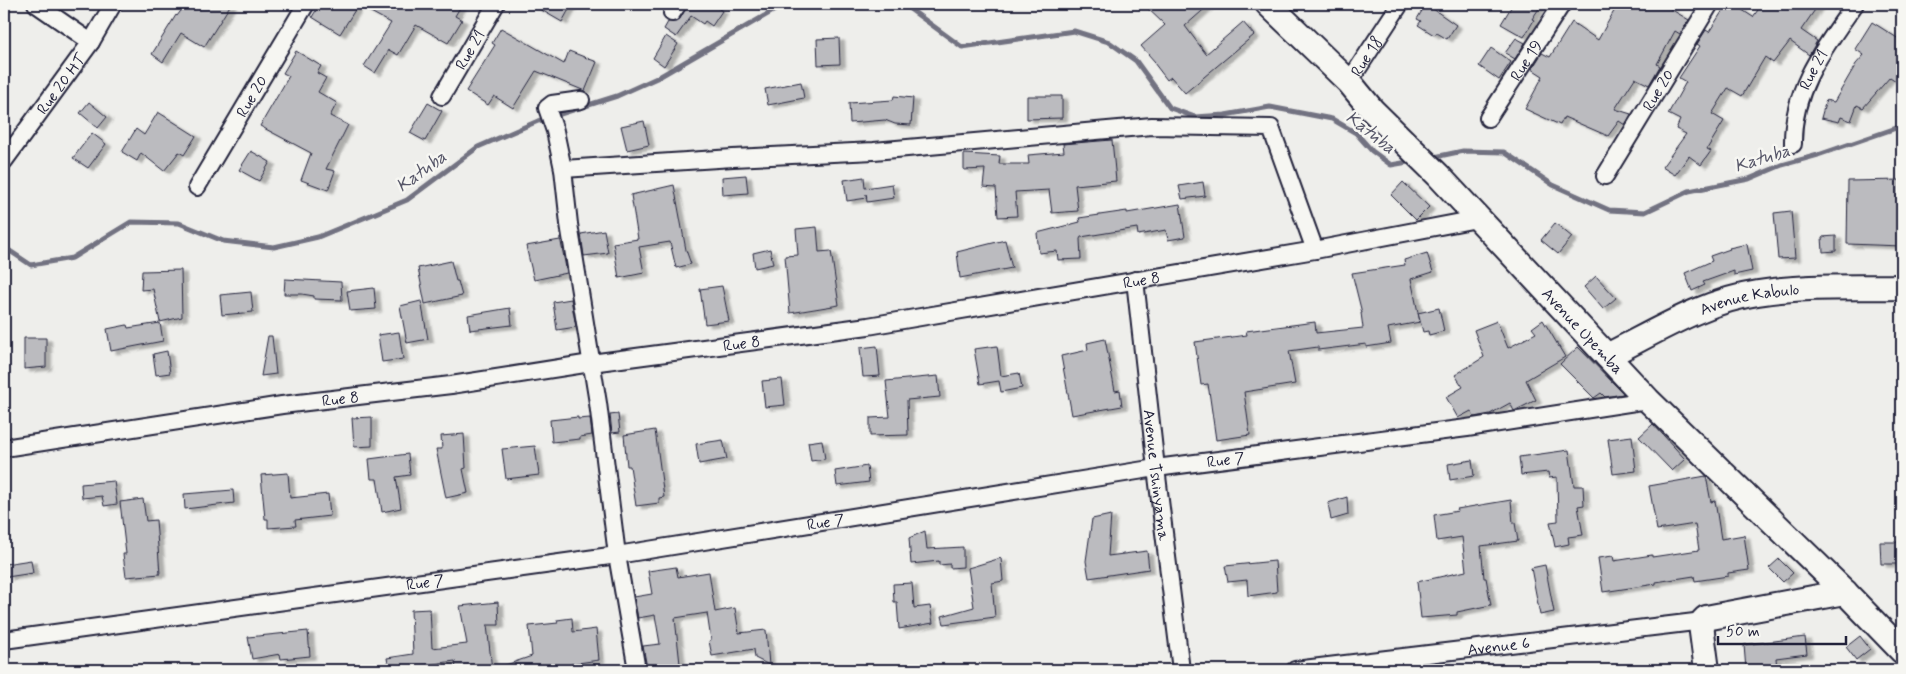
<svg xmlns="http://www.w3.org/2000/svg" width="1906" height="674" font-family="Mynerve,sans-serif">
<style>
.lines{fill:none;stroke-linecap:round;stroke-linejoin:round}
.stream{stroke:#727281;stroke-width:5}
.building{fill:#bbbbbf;stroke:#22223b;filter:url(#shadow)}
.street-casing{stroke:#22223b;stroke-width:20}
.secondary-casing{stroke:#22223b;stroke-width:28}
.street{stroke:#f6f6f2;stroke-width:16}
.secondary{stroke:#f6f6f2;stroke-width:24}
.labels{text-anchor:middle;stroke-width:5;stroke-linejoin:round;paint-order:stroke}
.street-label{font-size:16px;fill:#22223b;stroke:#f6f6f2}
.water-label{font-size:18px;font-style:italic;fill:#575769;stroke:#f6f6f2}
</style>
<defs>
<filter id="shadow"><feDropShadow dx="5.5" dy="3" stdDeviation="1" flood-color="#0004"/></filter>
</defs>
<rect width="100%" height="100%" fill="#eeeeeb"/>
<filter id="ink" filterUnits="userSpaceOnUse"><feTurbulence type="fractalNoise" baseFrequency=".02" numOctaves="2"/><feDisplacementMap in="SourceGraphic" scale="10" xChannelSelector="R" yChannelSelector="G"/><feConvolveMatrix kernelMatrix="1 2 1 2 8 2 1 2 1" color-interpolation-filters="sRGB"/></filter>
<g filter="url(#ink)">
<g class="lines">
<g class="stream">
<polyline points="809,4 830,6 843,4"/>
<polyline points="903,4 962,47 1074,31 1109,42 1136,61 1170,108 1195,117 1225,115 1270,107 1332,119 1356,133 1372,151 1391,165 1414,161"/>
<polyline points="1430,158 1463,151 1504,152 1553,185 1609,210 1645,212 1689,191 1749,179 1782,165 1818,155 1902,126"/>
<polyline points="4,247 31,265 72,258 131,222 179,223 223,241 274,247 318,237 407,200 478,147 538,121 617,96 659,77 785,4"/>
</g>
</g>
<g class="building">
<polygon points="186,4 231,4 204,47 181,33 163,62 152,54 176,15 177,16"/>
<polygon points="320,4 462,4 455,16 462,20 448,43 416,25 398,55 389,50 375,73 364,66 391,23 358,5 340,34 312,17"/>
<polygon points="531,4 572,4 562,22"/>
<polygon points="688,4 712,4 722,11 712,26 705,21 703,24 691,16 676,37 664,29 668,22 676,22 680,19"/>
<polygon points="1143,4 1210,4 1185,26 1206,54 1243,22 1254,35 1185,93 1171,77 1167,80 1154,63 1155,62 1141,46 1165,25"/>
<polygon points="1426,4 1456,25 1447,39 1437,33 1434,35 1418,25 1421,21 1417,19"/>
<polygon points="1513,4 1542,4 1532,19 1534,20 1524,37 1501,24"/>
<polygon points="1618,4 1662,4 1689,20 1680,34 1675,31 1657,64 1660,66 1649,85 1635,78 1615,109 1631,114 1625,125 1619,121 1608,136 1564,117 1560,125 1525,109 1543,76 1532,69 1542,53 1550,57 1572,22 1598,40"/>
<polygon points="1727,4 1733,4 1753,17 1762,4 1819,4 1801,30 1817,41 1809,55 1790,41 1773,63 1765,57 1742,96 1728,88 1712,114 1724,121 1707,149 1711,151 1701,165 1689,156 1675,175 1662,167 1686,134 1676,129 1680,120 1668,114 1686,82 1679,78 1700,46 1697,44 1706,30 1709,32"/>
<polygon points="1872,22 1902,41 1902,85 1890,77 1863,108 1857,105 1851,121 1841,117 1839,122 1821,118 1826,100 1834,102 1856,64 1864,55 1855,49"/>
<polygon points="501,28 564,64 569,51 597,62 585,91 536,71 513,108 494,96 488,105 466,91 495,45 492,43"/>
<polygon points="666,36 678,44 664,66 653,58"/>
<polygon points="839,38 840,64 818,65 817,39"/>
<polygon points="1516,38 1525,43 1515,59 1505,53"/>
<polygon points="1491,48 1511,62 1499,80 1479,66"/>
<polygon points="296,51 321,66 317,73 326,78 318,92 337,103 330,116 348,125 326,169 335,171 328,190 301,180 311,153 260,126 289,76 283,73"/>
<polygon points="801,82 804,98 768,105 765,89"/>
<polygon points="894,96 913,98 911,125 895,124 885,120 850,123 849,103 893,100"/>
<polygon points="1027,96 1062,96 1062,118 1027,119"/>
<polygon points="89,102 107,117 98,128 80,113"/>
<polygon points="428,103 442,111 425,141 410,133"/>
<polygon points="158,112 196,136 184,155 179,152 164,171 141,153 137,161 122,152 136,129 144,135"/>
<polygon points="644,121 649,145 627,150 621,126"/>
<polygon points="92,133 106,144 88,168 73,158"/>
<polygon points="1112,140 1116,181 1075,185 1078,211 1052,213 1049,190 1015,192 1017,216 998,217 996,188 983,187 985,169 964,170 964,154 1000,156 999,164 1029,164 1028,155 1064,152 1063,144"/>
<polygon points="251,151 270,162 259,181 239,170"/>
<polygon points="746,175 748,193 723,195 722,177"/>
<polygon points="864,177 865,188 892,184 894,198 867,202 866,194 867,198 847,201 844,180"/>
<polygon points="1902,180 1902,246 1847,244 1848,181"/>
<polygon points="1203,182 1205,196 1182,199 1179,186"/>
<polygon points="1403,182 1429,207 1416,220 1391,195"/>
<polygon points="674,185 686,250 691,264 676,268 670,242 639,247 644,273 619,278 613,243 638,239 631,195"/>
<polygon points="1180,204 1185,237 1168,240 1166,230 1138,235 1137,228 1081,237 1080,239 1081,259 1058,260 1057,251 1039,253 1037,233 1080,222 1079,218 1127,211 1127,213"/>
<polygon points="1791,211 1795,258 1778,259 1774,213"/>
<polygon points="1555,223 1572,237 1558,254 1541,240"/>
<polygon points="817,227 819,252 831,251 839,305 790,313 785,256 798,255 796,229"/>
<polygon points="604,230 608,253 584,256 581,234"/>
<polygon points="1836,236 1836,251 1823,252 1822,237"/>
<polygon points="560,237 567,273 534,280 526,246 560,240"/>
<polygon points="1005,240 1012,268 960,278 957,252"/>
<polygon points="1747,244 1752,271 1734,275 1734,271 1703,282 1705,285 1692,291 1685,273 1712,261 1710,256 1730,249 1729,248"/>
<polygon points="770,249 773,264 755,268 753,253"/>
<polygon points="1427,253 1433,272 1411,279 1420,322 1388,328 1391,343 1366,347 1366,344 1318,350 1318,347 1289,351 1295,384 1244,392 1250,435 1216,440 1208,384 1201,385 1195,342 1247,335 1246,331 1315,322 1316,333 1363,328 1361,313 1362,313 1352,273 1405,265 1404,260"/>
<polygon points="451,261 456,281 458,281 462,296 425,304 418,268"/>
<polygon points="181,270 182,317 160,322 153,289 141,290 142,271"/>
<polygon points="1596,276 1616,298 1603,309 1584,287"/>
<polygon points="285,279 341,282 342,300 314,299 314,296 302,294 284,294"/>
<polygon points="722,286 729,321 705,324 700,289"/>
<polygon points="374,288 376,309 350,311 347,291"/>
<polygon points="251,292 253,312 222,315 220,295"/>
<polygon points="571,299 576,327 557,330 553,302"/>
<polygon points="421,301 428,339 407,343 400,306"/>
<polygon points="510,308 512,325 470,330 468,315"/>
<polygon points="1439,308 1444,331 1429,335 1428,331 1423,332 1418,313"/>
<polygon points="1543,320 1565,357 1526,380 1536,400 1514,411 1510,403 1490,414 1474,417 1471,411 1458,418 1446,397 1463,387 1455,375 1484,357 1474,330 1497,321 1508,348 1536,333 1532,328"/>
<polygon points="160,323 163,341 111,351 107,329 127,325 128,328"/>
<polygon points="399,332 403,359 382,362 378,335"/>
<polygon points="268,336 272,336 276,374 261,376"/>
<polygon points="24,338 46,338 46,367 24,369"/>
<polygon points="1105,339 1115,391 1120,390 1122,406 1072,415 1061,356 1088,350 1087,343"/>
<polygon points="877,346 880,376 863,377 860,348"/>
<polygon points="997,346 1001,376 1019,373 1022,388 1001,392 999,381 980,384 974,349"/>
<polygon points="1578,347 1623,393 1623,394 1605,397 1601,393 1594,398 1560,364"/>
<polygon points="167,351 170,373 156,375 153,354"/>
<polygon points="938,376 940,397 907,400 908,435 870,436 870,418 890,417 886,381"/>
<polygon points="782,379 785,405 765,407 762,381"/>
<polygon points="618,414 620,432 612,433 610,415"/>
<polygon points="372,417 372,446 354,447 352,418"/>
<polygon points="578,417 578,419 590,418 592,435 580,437 580,439 552,442 550,420"/>
<polygon points="1653,424 1685,459 1672,471 1639,437"/>
<polygon points="655,430 664,497 659,498 659,503 636,506 630,466 627,466 624,435"/>
<polygon points="464,434 466,468 463,469 468,493 446,498 436,449 442,449 441,436"/>
<polygon points="1632,436 1636,471 1613,474 1608,439"/>
<polygon points="723,440 727,459 699,464 696,444"/>
<polygon points="822,440 825,459 811,461 808,442"/>
<polygon points="535,446 539,475 506,479 502,449"/>
<polygon points="1569,450 1574,486 1583,486 1584,505 1578,506 1583,535 1568,537 1569,544 1555,547 1550,522 1558,521 1557,477 1549,478 1548,472 1521,475 1519,457"/>
<polygon points="408,454 410,475 396,477 401,508 382,512 377,479 371,479 369,459"/>
<polygon points="1472,460 1474,476 1450,480 1448,464"/>
<polygon points="867,466 869,482 837,486 835,471"/>
<polygon points="288,473 290,498 328,494 330,516 295,520 296,526 268,528 268,519 265,519 261,475"/>
<polygon points="1706,476 1711,502 1715,501 1721,539 1744,535 1749,570 1728,573 1728,576 1695,581 1694,576 1656,582 1656,584 1603,592 1598,558 1613,556 1614,561 1652,555 1652,557 1699,550 1695,524 1657,530 1649,486"/>
<polygon points="114,481 117,504 104,506 102,496 82,498 81,484"/>
<polygon points="233,490 234,503 185,509 184,494"/>
<polygon points="1347,497 1348,515 1331,520 1328,503"/>
<polygon points="143,499 146,521 156,520 160,574 126,577 123,554 126,554 120,502"/>
<polygon points="1511,500 1513,523 1515,523 1518,541 1481,546 1484,578 1486,578 1491,605 1457,612 1457,615 1421,618 1417,582 1466,571 1462,537 1437,541 1434,515 1458,511 1457,509"/>
<polygon points="1111,515 1108,556 1147,551 1149,569 1089,578 1086,561 1092,519"/>
<polygon points="925,531 927,549 963,547 963,567 950,568 950,564 939,565 939,561 911,564 909,538"/>
<polygon points="1880,542 1902,542 1902,564 1881,564"/>
<polygon points="1001,558 1003,581 992,583 995,617 944,624 942,616 974,607 968,568"/>
<polygon points="1779,559 1793,573 1783,582 1769,568"/>
<polygon points="31,560 33,573 7,577 5,564"/>
<polygon points="1275,561 1277,592 1248,596 1247,580 1228,582 1225,566"/>
<polygon points="1545,565 1554,612 1540,615 1531,568"/>
<polygon points="676,567 678,577 709,572 715,612 735,608 739,633 766,630 769,665 755,658 754,649 712,656 709,641 711,640 707,613 675,618 680,664 647,668 643,646 660,644 655,615 638,618 634,597 652,594 648,571"/>
<polygon points="912,583 914,608 930,606 933,623 899,629 897,602 894,602 893,584"/>
<polygon points="498,602 499,625 487,625 492,670 456,670 455,661 389,670 387,658 413,654 411,610 430,609 432,648 467,644 460,606"/>
<polygon points="572,618 573,632 596,629 599,660 571,664 572,670 498,670 497,668 532,656 529,626 558,623 557,620"/>
<polygon points="308,631 310,656 281,659 280,654 252,659 248,637"/>
<polygon points="1860,636 1870,649 1856,660 1846,647"/>
<polygon points="1805,637 1807,654 1776,658 1777,670 1746,670 1744,645"/>
</g>
<g class="lines">
<defs>
<g id="street">
<polyline points="36,4 91,42"/>
<polyline points="672,13 678,4"/>
<path id="s1" d="M1349,82L1400,4"/>
<path id="s2" d="M442,96L496,4"/>
<polyline points="581,100 552,104 547,108 555,131 563,169 569,224 598,403 617,555 637,670"/>
<path id="s3" d="M1488,118L1562,4"/>
<path id="s4" d="M1793,144C1792,88 1825,47 1855,4"/>
<path id="s5" d="M4,161L91,42L113,4"/>
<polyline points="563,169 733,158 874,151 1152,126 1271,128 1315,250"/>
<path id="s6" d="M1605,176L1710,4"/>
<path id="s7" d="M197,187L306,4"/>
<path id="s8" d="M1135,280L1156,468L1181,670"/>
<path id="s9" d="M4,448L282,405L451,385L591,363L868,326L1315,250L1477,219"/>
<path id="s10" d="M4,640L617,555L1156,468L1467,428L1648,400"/>
<path id="s11" d="M1295,670L1703,621"/>
</g>
<g id="secondary">
<path id="s12" d="M1268,4L1349,82L1372,110L1438,175L1648,400L1845,592L1902,651"/>
<path id="s13" d="M1607,356C1655,332 1704,301 1758,293C1805,285 1854,288 1902,287"/>
<polyline points="1707,670 1701,625 1703,621 1706,618 1845,592"/>
</g>
</defs>
<use href="#street" class="street-casing"/>
<use href="#secondary" class="secondary-casing"/>
<use href="#street" class="street"/>
<use href="#secondary" class="secondary"/>
</g>
</g>
<g class="labels">
<g class="street-label">
<text dy="6" stroke="none"><textPath href="#s2" startOffset="54">Rue 21</textPath></text>
<text dy="6" stroke="none"><textPath href="#s1" startOffset="31">Rue 18</textPath></text>
<text dy="6" stroke="none"><textPath href="#s3" startOffset="69">Rue 19</textPath></text>
<text dy="6" stroke="none"><textPath href="#s4" startOffset="78">Rue 21</textPath></text>
<text dy="6" stroke="none"><textPath href="#s5" startOffset="96">Rue 20 HT</textPath></text>
<text dy="6" stroke="none"><textPath href="#s6" startOffset="101">Rue 20</textPath></text>
<text dy="6" stroke="none"><textPath href="#s7" startOffset="106">Rue 20</textPath></text>
<text dy="6" stroke="none"><textPath href="#s9" startOffset="1150">Rue 8</textPath></text>
<text dy="6" stroke="none"><textPath href="#s13" startOffset="155">Avenue Kabulo</textPath></text>
<text dy="6" stroke="none"><textPath href="#s12" startOffset="454">Avenue Upemba</textPath></text>
<text dy="6" stroke="none"><textPath href="#s9" startOffset="745">Rue 8</textPath></text>
<text dy="6" stroke="none"><textPath href="#s9" startOffset="340">Rue 8</textPath></text>
<text dy="6" stroke="none"><textPath href="#s10" startOffset="1235">Rue 7</textPath></text>
<text dy="6" stroke="none"><textPath href="#s8" startOffset="196">Avenue Tshinyama</textPath></text>
<text dy="6" stroke="none"><textPath href="#s10" startOffset="830">Rue 7</textPath></text>
<text dy="6" stroke="none"><textPath href="#s10" startOffset="425">Rue 7</textPath></text>
<text dy="6" stroke="none"><textPath href="#s11" startOffset="205">Avenue 6</textPath></text>
</g>
<g class="water-label">
<text transform="translate(1371 132) rotate(38)" y="6">Katuba</text>
<text transform="translate(1762 158) rotate(-17)" y="6">Katuba</text>
<text transform="translate(421 171) rotate(-36)" y="6">Katuba</text>
</g>
</g>
<rect width="1906" height="674" fill="none" stroke="#f6f6f2" stroke-width="20"/>
<rect x="10" y="10" width="1886" height="654" fill="none" stroke="#22223b" stroke-width="2" filter="url(#ink)"/>
<path d="M1718 636v8h128v-8" fill="none" stroke="#22223b" stroke-width="2.5"/>
<text x="1726" y="636" font-size="15" fill="#22223b" stroke="#f6f6f2" stroke-width="4" paint-order="stroke">50 m</text>
</svg>
